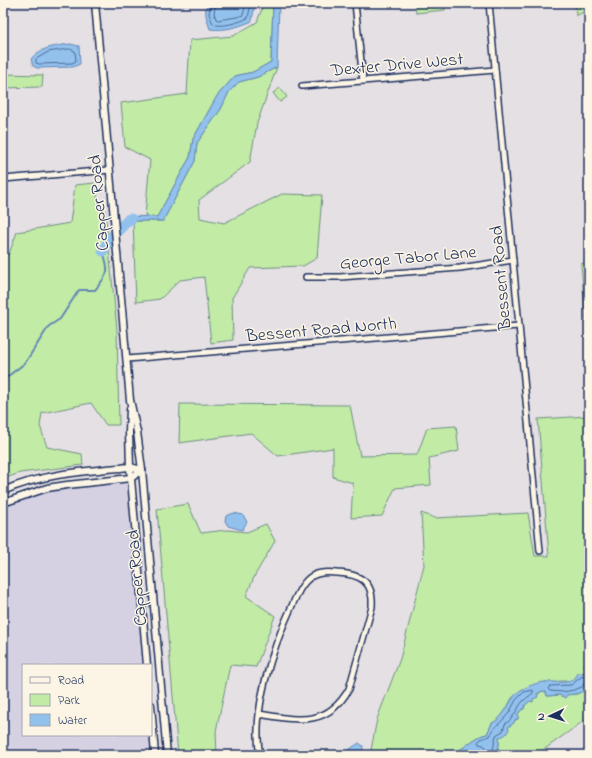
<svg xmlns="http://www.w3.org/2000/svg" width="592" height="758" font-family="'Indie Flower',sans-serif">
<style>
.built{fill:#d5d1e3}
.green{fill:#c2eba6;stroke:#6e8d82}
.water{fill:#92c1ed;stroke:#6287b4}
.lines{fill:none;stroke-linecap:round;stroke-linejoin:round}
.shore{stroke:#4b6997;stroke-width:1}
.stream{stroke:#6287b4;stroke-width:2}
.river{stroke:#92c1ed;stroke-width:11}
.minor-casing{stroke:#1b2f5e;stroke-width:8}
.tertiary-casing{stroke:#1b2f5e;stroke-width:9}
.minor{stroke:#fcf5e5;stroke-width:5}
.tertiary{stroke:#fcf5e5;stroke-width:6}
.labels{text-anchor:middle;stroke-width:3;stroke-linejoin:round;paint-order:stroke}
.street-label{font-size:18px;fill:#1b2f5e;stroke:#fcf5e5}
</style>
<rect width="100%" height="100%" fill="#e5e0e4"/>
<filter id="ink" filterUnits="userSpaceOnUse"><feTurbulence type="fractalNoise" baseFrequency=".025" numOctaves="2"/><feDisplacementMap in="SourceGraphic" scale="8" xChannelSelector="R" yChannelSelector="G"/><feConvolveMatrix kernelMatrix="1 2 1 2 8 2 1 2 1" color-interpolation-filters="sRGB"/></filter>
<g filter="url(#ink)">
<polygon class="built" points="131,483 147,665 23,665 23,735 151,735 155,755 3,755 3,506 49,489"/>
<g class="green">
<polygon points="264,3 273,3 271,62 253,72 235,76 217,96 193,139 190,157 157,217 145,216 150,160 125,147 121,103 187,94 190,40 233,36 257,22"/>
<polygon points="415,3 444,3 445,10 416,13"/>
<polygon points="575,3 589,3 589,9 576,16"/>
<polygon points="277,67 257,123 250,162 199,200 200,218 224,223 282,194 322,195 317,258 303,266 250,268 232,298 233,340 211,343 204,277 180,280 160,299 136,302 133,221 163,221 195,161 197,143 221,109 229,92 239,82 258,77"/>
<polygon points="3,74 43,75 42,87 3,88"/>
<polygon points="280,88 287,97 280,102 273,93"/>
<polygon points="95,183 99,207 105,210 117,329 119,425 106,425 91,403 42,413 40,426 47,447 82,454 83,465 20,473 3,479 3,255 9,254 17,232 70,223 75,185"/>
<polygon points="589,261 589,324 586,323 581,264"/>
<polygon points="180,404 350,405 360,456 417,455 427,428 456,426 459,451 429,458 431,485 395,488 382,516 351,518 353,483 333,477 333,448 278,456 251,433 179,443"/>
<path d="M589,416V651L584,668L587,670L570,681H559L557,683L545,682L512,698L506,710L496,722L492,723L487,734C476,736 468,745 458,751L457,755H370L377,719L400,659L424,565L421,513L435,518L528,513L535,556H549L538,419Z"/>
<polygon points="188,504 201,533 227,530 247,532 266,524 275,541 255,575 246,596 275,616 256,667 230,665 216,731 217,755 178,755 157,509"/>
<polygon points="589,682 589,717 542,751 541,755 496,755 499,745 499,737 515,720 518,719 518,714 522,709 524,709 525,705 542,691 546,692 547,696 577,694 586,689"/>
<polygon points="478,749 483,749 482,755 465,755"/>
</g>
<g class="water">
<path d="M208,3H255L252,21C239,27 224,31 210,29C207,20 203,11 208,3Z"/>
<polygon points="273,3 279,3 277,67 258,77 239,82 229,92 221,109 197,143 195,161 163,221 133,221 121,229 120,222 128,216 157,217 190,157 193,139 217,96 235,76 253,72 271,62"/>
<path d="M70,44L79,46L80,64L73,67L37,68L33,66L31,59C40,47 57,46 70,44Z"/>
<polygon points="234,513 243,515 247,522 242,530 228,526 225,521 226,516"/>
<path d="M589,651C589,661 592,680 586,688C583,694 573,694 567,695L565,698L559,695L547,696L546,692L542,691L537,694L538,697L533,699V702L530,701L525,705L524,709H522L518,714V719L515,720L514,723L508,727L509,729C507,734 505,736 499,737V745L496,755H482L483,749C474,749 467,755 457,755L458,751C468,745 476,736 487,734L492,723C508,717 509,693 525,688C531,685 539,682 546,682C557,681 573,686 578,673H584L587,670L584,667L586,657L589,655L588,653Z"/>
<polygon points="359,743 363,746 362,755 336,755 347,751"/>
</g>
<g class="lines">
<g class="shore">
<path d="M211,3L209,14L213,24C221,28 240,22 248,18L251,3"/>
<polyline points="216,3 214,13 216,19 218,20 237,17 243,15 246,3"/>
<polygon points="70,49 75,51 76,61 72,63 39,64 36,63 36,59 48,52"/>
<polyline points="589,673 586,676 581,677 571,685 550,686 548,689 550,691 563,692 574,690 582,687 585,682 589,681"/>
<path d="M486,755V747L483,745L479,744L478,742L481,739L490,736L495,727L499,724L509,713L516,700L524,692L533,690V693C530,696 526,698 523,701C517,708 513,720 505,724L503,731L496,735L492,755"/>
</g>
<path class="stream" d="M3,380L25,363L49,326L60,319L79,290H95C109,273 110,272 103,251"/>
<polyline class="river" points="103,251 109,240 129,219 131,219"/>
<defs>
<g id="minor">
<polyline points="355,3 363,81"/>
<polyline points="489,3 540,551"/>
<polyline points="302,86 495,70"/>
<polyline points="3,179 110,170"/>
<polyline points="306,277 340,277 460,268 513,260"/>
<polyline points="127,359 519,326"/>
<path d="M259,714C297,720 327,728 349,689L372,607C374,581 360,574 337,573C325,572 314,572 306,581C299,588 295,599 291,608C273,647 251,712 260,755"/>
</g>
<g id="tertiary">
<polyline points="95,3 130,400 137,432 142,470 167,755"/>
<polyline points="130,409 129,432 130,467 147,665"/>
<path d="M3,491C44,473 87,471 130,467L142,470"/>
<polyline points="3,503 47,488 67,485 131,478 142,470"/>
<polyline points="151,705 155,755"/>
</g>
</defs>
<use href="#minor" class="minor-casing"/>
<use href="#tertiary" class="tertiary-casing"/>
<use href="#minor" class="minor"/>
<use href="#tertiary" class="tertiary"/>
</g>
</g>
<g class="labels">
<g class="street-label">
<text transform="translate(397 64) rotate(-5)" y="6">Dexter Drive West</text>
<text transform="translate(98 203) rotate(-95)" y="6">Capper Road</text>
<text transform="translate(408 257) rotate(-5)" y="6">George Tabor Lane</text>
<text transform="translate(500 278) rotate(-95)" y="6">Bessent Road</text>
<text transform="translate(321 329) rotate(-5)" y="6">Bessent Road North</text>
<text transform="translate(136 578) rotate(-95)" y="6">Capper Road</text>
</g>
</g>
<rect width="592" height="758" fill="none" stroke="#fcf5e5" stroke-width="16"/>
<rect x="8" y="8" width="576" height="742" fill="none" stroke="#1b2f5e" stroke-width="1.5" filter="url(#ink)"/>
<rect x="22" y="664" width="130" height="72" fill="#fcf5e5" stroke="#a2a6af"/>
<rect x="30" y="677" width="20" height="6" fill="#fcf5e5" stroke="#a2a6af"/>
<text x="58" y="684" font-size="12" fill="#1b2f5e">Road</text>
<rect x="30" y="694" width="20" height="12" fill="#c2eba6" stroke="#a2a6af"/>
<text x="58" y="704" font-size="12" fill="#1b2f5e">Park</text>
<rect x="30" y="714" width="20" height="12" fill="#92c1ed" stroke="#a2a6af"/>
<text x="58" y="724" font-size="12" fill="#1b2f5e">Water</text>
<g transform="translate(550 716) rotate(266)" stroke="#fcf5e5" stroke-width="3" paint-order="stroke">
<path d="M0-3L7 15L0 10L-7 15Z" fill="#1b2f5e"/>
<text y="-6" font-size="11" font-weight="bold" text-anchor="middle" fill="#1b2f5e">N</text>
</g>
</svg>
